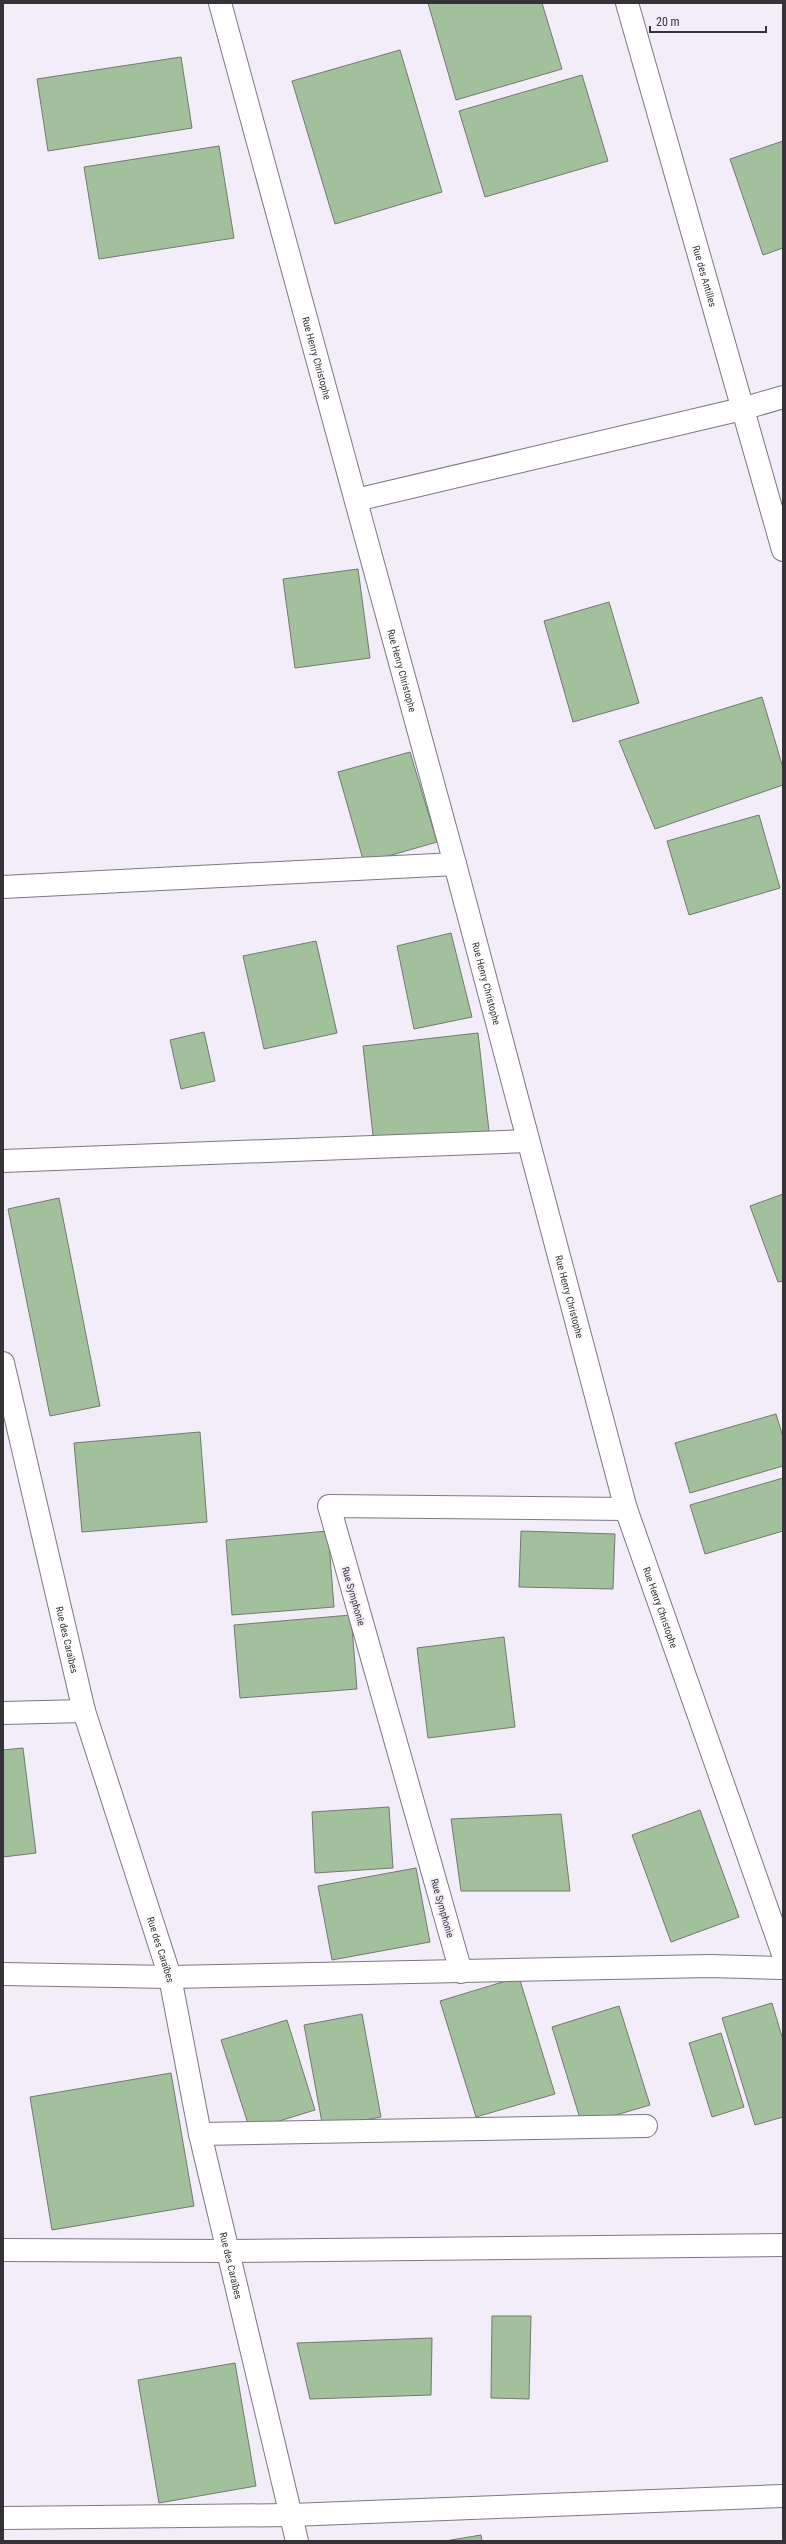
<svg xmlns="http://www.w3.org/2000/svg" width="786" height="2544" font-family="'Roboto Condensed',sans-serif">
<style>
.building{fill:#a3c09d;stroke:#727a70}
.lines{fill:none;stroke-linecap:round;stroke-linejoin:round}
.lane-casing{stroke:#7d7782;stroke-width:24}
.street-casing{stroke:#7d7782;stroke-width:24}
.lane{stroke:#fff;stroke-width:22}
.street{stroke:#fff;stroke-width:22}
.labels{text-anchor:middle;stroke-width:4;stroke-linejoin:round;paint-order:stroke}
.street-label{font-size:10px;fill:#363338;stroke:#f3ecf9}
</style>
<rect width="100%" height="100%" fill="#f3ecf9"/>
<g class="building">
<polygon points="428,3 542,3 562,69 456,100"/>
<polygon points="400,50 442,192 335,224 292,81"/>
<polygon points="181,57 192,128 48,151 37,79"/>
<polygon points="582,75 608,161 485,197 459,111"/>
<polygon points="783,141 783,248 763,255 730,159"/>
<polygon points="219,146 234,238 99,259 84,167"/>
<polygon points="358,569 370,658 295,668 283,579"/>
<polygon points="609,602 639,703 573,722 544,621"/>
<polygon points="762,697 783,768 783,785 655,829 619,741"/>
<polygon points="410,752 437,842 364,863 338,772"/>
<polygon points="759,815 780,888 689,915 667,841"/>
<polygon points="451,933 472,1017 414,1029 397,946"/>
<polygon points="316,941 337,1033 264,1049 243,956"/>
<polygon points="204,1032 215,1081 181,1089 170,1040"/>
<polygon points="478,1033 489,1131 374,1144 363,1046"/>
<polygon points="783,1194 783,1281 778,1282 750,1206"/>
<polygon points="59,1198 100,1406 50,1416 8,1209"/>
<polygon points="776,1414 783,1437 783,1466 690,1493 675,1443"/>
<polygon points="200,1432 207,1522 82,1532 74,1443"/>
<polygon points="783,1478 783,1531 705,1554 690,1505"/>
<polygon points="328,1531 334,1607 232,1615 226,1540"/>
<polygon points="521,1531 615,1534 613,1589 519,1587"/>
<polygon points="351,1615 357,1689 240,1698 234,1625"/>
<polygon points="504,1637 515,1727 428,1738 417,1648"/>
<polygon points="23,1748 36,1853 3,1857 3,1750"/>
<polygon points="389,1807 393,1868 315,1873 312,1812"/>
<polygon points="700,1810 739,1917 671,1942 632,1835"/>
<polygon points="561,1814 570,1891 461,1891 451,1819"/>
<polygon points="416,1868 430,1942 332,1960 318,1886"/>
<polygon points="519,1977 555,2094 476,2117 440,2001"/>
<polygon points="772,2003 783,2040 783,2117 755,2125 722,2018"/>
<polygon points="619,2006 650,2105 582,2125 552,2027"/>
<polygon points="362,2014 381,2117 323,2128 304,2025"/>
<polygon points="287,2020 315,2110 250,2130 221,2040"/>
<polygon points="721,2033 744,2107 712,2117 689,2043"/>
<polygon points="171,2073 194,2206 52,2230 30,2097"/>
<polygon points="492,2316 531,2316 529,2399 491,2398"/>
<polygon points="432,2338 431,2395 310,2399 297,2343"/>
<polygon points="235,2363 256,2486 159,2503 138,2380"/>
<polygon points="481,2535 482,2541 445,2541"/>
</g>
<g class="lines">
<defs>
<g id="lane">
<polyline points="3,1713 84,1711"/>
<polyline points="200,2134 646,2126"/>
<polyline points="291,2515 783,2496"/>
</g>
<g id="street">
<path id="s1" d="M220,3L455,864L626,1509L783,1954"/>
<path id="s2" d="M627,3L783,550"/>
<polyline points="356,500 742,409 783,397"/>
<polyline points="3,887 455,864"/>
<polyline points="3,1161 528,1141"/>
<path id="s3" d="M3,1363L84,1711L170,1977L200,2134L297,2541"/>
<polyline points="461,1972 329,1506 626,1509"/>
<polyline points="3,1974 170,1977 710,1966 783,1968"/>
<polyline points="3,2250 227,2251 783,2245"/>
<polyline points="3,2518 291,2515"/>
</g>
</defs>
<use href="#lane" class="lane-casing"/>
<use href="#street" class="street-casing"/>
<use href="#lane" class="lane"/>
<use href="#street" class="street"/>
</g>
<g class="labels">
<g class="street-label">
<text dy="4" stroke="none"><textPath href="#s2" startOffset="284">Rue des Antilles</textPath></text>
<text dy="4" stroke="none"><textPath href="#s1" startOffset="368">Rue Henry Christophe</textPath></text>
<text dy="4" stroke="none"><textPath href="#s1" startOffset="692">Rue Henry Christophe</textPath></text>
<text dy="4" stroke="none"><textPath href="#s1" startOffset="1016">Rue Henry Christophe</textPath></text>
<text dy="4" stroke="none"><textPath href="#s1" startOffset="1340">Rue Henry Christophe</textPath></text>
<text transform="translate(354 1596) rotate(74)" y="4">Rue Symphonie</text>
<text dy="4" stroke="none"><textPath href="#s1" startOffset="1664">Rue Henry Christophe</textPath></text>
<text dy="4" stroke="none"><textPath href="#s3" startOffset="284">Rue des Caraïbes</textPath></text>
<text transform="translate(443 1908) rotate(74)" y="4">Rue Symphonie</text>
<text dy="4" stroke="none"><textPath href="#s3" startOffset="608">Rue des Caraïbes</textPath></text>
<text dy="4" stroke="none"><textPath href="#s3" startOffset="932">Rue des Caraïbes</textPath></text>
</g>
</g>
<rect width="786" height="2544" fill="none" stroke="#363338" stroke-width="8"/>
<path d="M650 26v6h116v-6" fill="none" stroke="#363338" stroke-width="2"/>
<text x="656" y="26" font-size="12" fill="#363338" stroke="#f3ecf9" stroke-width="3" paint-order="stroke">20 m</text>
</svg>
